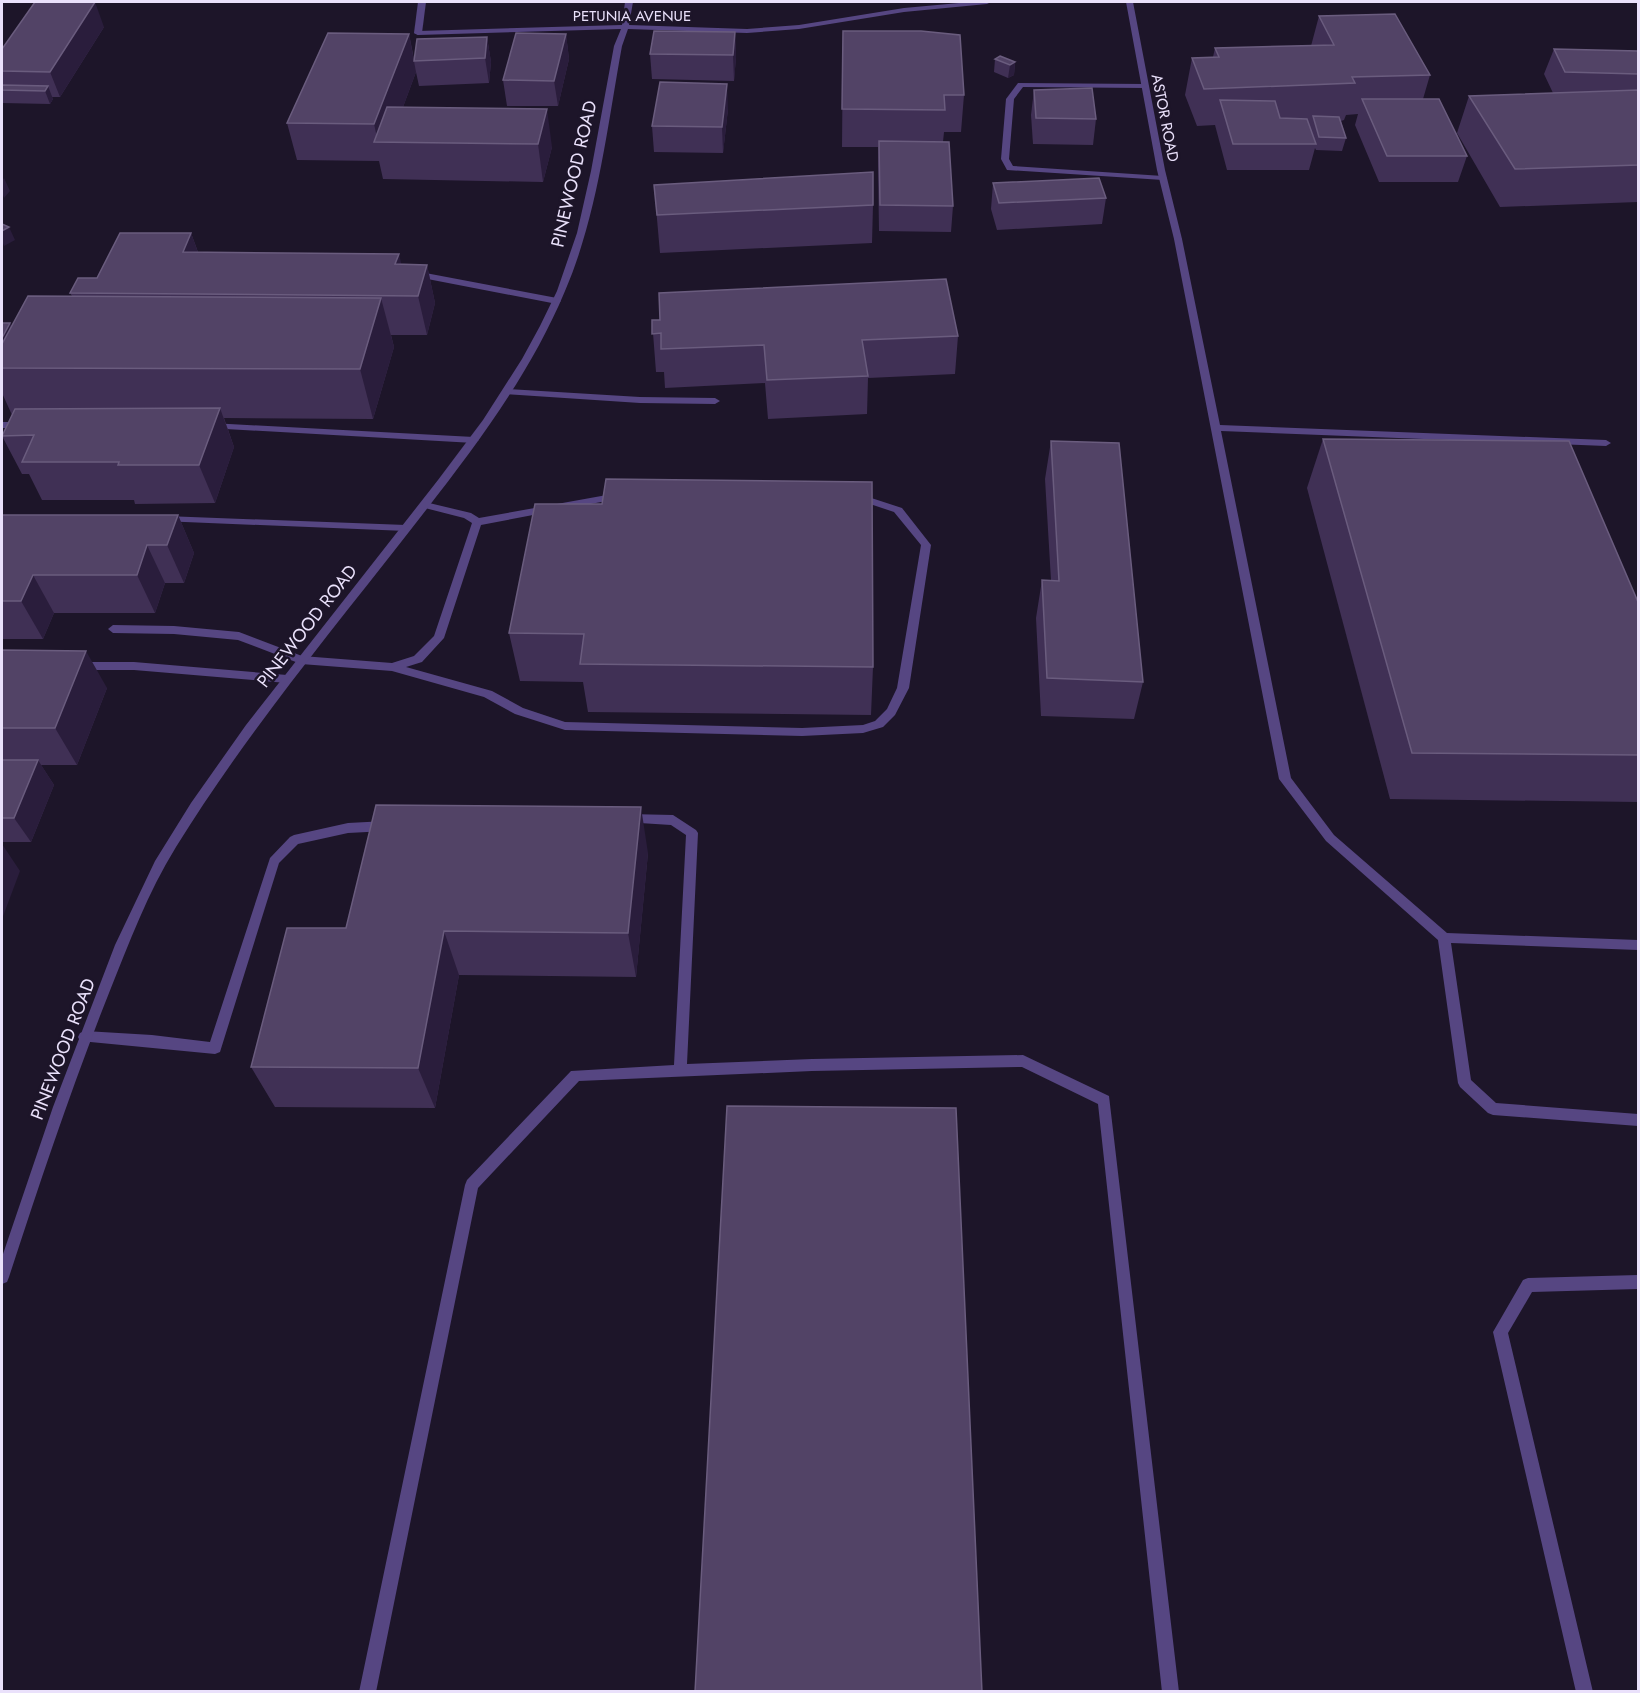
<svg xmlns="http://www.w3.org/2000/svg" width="1640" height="1693" font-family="Jost,sans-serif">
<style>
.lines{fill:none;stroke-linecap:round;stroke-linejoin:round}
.lane{fill:#564682;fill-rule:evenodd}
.street{fill:#564682;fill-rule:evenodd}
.wall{fill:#403055}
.shaded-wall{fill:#2a1d3c}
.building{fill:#524366;stroke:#6a5c7e;stroke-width:1.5}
.labels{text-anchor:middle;stroke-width:5;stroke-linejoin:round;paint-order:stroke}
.far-street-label{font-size:15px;fill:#eae1fb;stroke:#1d1529}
.street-label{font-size:18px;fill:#eae1fb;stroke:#1d1529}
</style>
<rect width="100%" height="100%" fill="#1d1529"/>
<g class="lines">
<g class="lane">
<polygon points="418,2 426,2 422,33 418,35 414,33"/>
<polygon points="1018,83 1145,84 1149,86 1145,88 1023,87 1014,99 1009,159 1013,166 1163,176 1167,178 1163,180 1007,170 1001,159 1006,99"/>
<polygon points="1178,236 1182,239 1220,425 1606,440 1611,443 1606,446 1221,431 1291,778 1334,835 1447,933 1638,940 1638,950 1451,943 1471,1080 1496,1103 1638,1114 1638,1126 1493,1115 1488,1113 1460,1087 1458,1083 1438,940 1326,841 1279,779 1174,239"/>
<polygon points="415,271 557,298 561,301 557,304 412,276 412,272"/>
<polygon points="506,389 640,397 715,398 720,401 715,404 640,403 503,394 503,390"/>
<polygon points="2,422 23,422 28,425 23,428 2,428"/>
<polygon points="211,423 474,437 479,440 474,443 208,428 208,424"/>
<polygon points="618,493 623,496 622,498 481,525 444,638 422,662 406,667 492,691 523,708 565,722 802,728 863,725 875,721 887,709 897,688 921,545 894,512 852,498 852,494 856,493 902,508 931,545 909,688 895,715 883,727 863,733 802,736 565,730 515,714 484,697 392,671 301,664 238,640 174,634 113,633 108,629 113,625 174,626 239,632 302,656 392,663 414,656 434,636 472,523 464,518 421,507 421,503 425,502 471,513 479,518"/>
<polygon points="165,516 406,525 411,528 406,531 161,521 161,517"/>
<polygon points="78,662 134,662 287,675 293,679 287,683 134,670 78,670 73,666"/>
<polygon points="628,814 673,815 696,830 698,833 687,1064 812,1059 1023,1055 1109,1096 1179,1692 1162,1692 1098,1104 1022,1067 812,1071 579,1081 478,1188 376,1692 359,1692 465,1185 467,1180 571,1071 674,1065 686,835 671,825 624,822 622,819 624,816"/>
<polygon points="386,821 390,823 392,826 390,829 386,831 348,833 298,844 279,863 220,1052 215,1054 80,1041 78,1037 80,1033 85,1031 152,1035 210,1042 270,858 290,837 294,835 348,823"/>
<polygon points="1638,1275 1638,1289 1532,1292 1508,1333 1593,1692 1576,1692 1493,1332 1523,1280 1528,1278"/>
</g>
<g class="street">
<path d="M625,2H633L629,25L747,29L799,25L904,8L970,2H991L987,4L904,12L799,29L747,33L628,29L622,46C607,128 598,214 565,291C527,382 465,460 405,537C326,638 244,737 176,847C148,892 129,943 109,993C72,1086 40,1182 9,1277L7,1282L2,1284V1257L53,1107L115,945L155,861L191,803L246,725L438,480L483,420L522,359L540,326L557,291L577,233L591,171L614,46L621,29L418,35L414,33L418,31L622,25Z"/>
<polygon points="1126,2 1133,2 1165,170 1182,239 1178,242 1174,239 1157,170"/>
</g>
</g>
<g class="wall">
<polygon points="1319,16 1430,75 1423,99 1467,156 1458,182 1379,182 1355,125 1358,114 1346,115 1344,120 1341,121 1346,138 1342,151 1316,150 1315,148 1309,170 1227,170 1215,125 1197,126 1185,95 1192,58 1213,57 1215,48 1311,46"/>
<polygon points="104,27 60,97 52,97 53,99 50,104 2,103 2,49"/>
<polygon points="843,31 964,95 961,132 944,132 943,142 953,206 951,232 879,231 878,167 878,147 842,147"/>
<polygon points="735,32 736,57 734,81 652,79 650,54"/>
<polygon points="409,34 414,59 487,37 491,62 489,83 419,86 416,72 403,107 552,147 543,182 383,179 379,161 297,160 287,123"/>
<polygon points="566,34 569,59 558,106 507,106 503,80"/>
<polygon points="1554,49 1638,51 1638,202 1500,207 1457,133 1469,96 1553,93 1544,74"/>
<polygon points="995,59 1015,62 1014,75 1008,78 994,72"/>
<polygon points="1034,90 1096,119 1093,145 1033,144 1031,115"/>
<polygon points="728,109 723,153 654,152 652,126"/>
<polygon points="993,183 1106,198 1102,224 997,230 991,209"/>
<polygon points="654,185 873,205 872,243 660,253"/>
<polygon points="191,233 198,252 401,265 427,265 435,303 427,335 391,335 394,347 373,419 224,418 234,447 215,503 135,504 134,500 42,500 29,474 22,474 2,436 12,415 2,393 2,323 10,323 11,326 72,296 70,293 97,278"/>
<polygon points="652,320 958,336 955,374 868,378 867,414 768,419 765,383 665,388 664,372 656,372"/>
<polygon points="1323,439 1638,602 1638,802 1390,799 1307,488"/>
<polygon points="1051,441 1143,682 1134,719 1041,716 1036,618 1042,580 1051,580 1045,479"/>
<polygon points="535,504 873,667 871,715 588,712 583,682 520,681 509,633"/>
<polygon points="2,515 178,515 194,553 184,583 165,583 155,613 54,613 43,639 2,639"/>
<polygon points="2,650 107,688 77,765 41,765 54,785 31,842 2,842"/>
<polygon points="648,853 636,977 459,975 435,1108 275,1107 251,1067 346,928"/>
</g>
<g class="shaded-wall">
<polygon points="95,2 104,27 60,97 50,72"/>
<polygon points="735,32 736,57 734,81 733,55"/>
<polygon points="409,34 416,72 390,142 378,142 374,124"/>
<polygon points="566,34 569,59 558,106 554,81"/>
<polygon points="487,37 491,62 489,83 485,58"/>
<polygon points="1015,62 1014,75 1008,78 1010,65"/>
<polygon points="727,84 728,109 723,153 722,127"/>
<polygon points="48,86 53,99 50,104 45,91"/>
<polygon points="547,109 552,147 543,182 538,144"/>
<polygon points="4,178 10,191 4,198 2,192 2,181"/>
<polygon points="9,227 15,240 4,246 2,241 2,231"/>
<polygon points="191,233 205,272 183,252"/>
<polygon points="399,254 408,292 395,264"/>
<polygon points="427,265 435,303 427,335 418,296"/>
<polygon points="381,298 394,347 373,419 360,369"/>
<polygon points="10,323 16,337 2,351 2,338"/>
<polygon points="220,408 234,447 215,503 199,465"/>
<polygon points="178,515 194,553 184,583 167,545"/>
<polygon points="147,545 165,583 155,613 137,575"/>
<polygon points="33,575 54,613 43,639 21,601"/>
<polygon points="86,651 107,688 77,765 55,728"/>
<polygon points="38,760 54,785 31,842 14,818"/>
<polygon points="641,807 648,853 636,977 628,933"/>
<polygon points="2,844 20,871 2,919"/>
<polygon points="444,931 459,975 435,1108 418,1068"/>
</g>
<g class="building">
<polygon points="35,2 95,2 50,72 2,71 2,49"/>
<polygon points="1395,14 1430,75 1352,77 1355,83 1204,89 1192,58 1219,57 1215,48 1334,45 1319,16"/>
<polygon points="654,31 735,32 733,55 650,54"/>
<polygon points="843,31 921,31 960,35 964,95 944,95 945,110 842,109"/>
<polygon points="328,33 409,34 374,124 287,123"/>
<polygon points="516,33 566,34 554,81 503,80"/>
<polygon points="487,37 485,58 414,61 417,39"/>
<polygon points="1554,49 1638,51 1638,74 1565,72"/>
<polygon points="1000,56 1015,62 1010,65 995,59"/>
<polygon points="660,82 727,84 722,127 652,126"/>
<polygon points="2,85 48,86 45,91 2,90"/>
<polygon points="1092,88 1096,119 1036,118 1034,90"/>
<polygon points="1638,90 1638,165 1515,169 1469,96"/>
<polygon points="1362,99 1439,99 1467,156 1387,156"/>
<polygon points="1220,100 1275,101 1280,118 1307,119 1316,144 1233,144"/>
<polygon points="387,107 547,109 538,144 374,142"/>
<polygon points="1313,116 1339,117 1346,138 1319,137"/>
<polygon points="879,141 949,142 953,206 880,205"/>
<polygon points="873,172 873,205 657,215 654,185"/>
<polygon points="1099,178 1106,198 999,203 993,183"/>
<polygon points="2,224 9,227 2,231"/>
<polygon points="120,233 191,233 183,252 399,254 395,264 427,265 418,296 70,293 78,278 97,278"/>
<polygon points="946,279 958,336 862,340 868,376 767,380 764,345 661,349 661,333 652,334 652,320 660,320 659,293"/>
<polygon points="28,296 381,298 360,369 2,368 2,344"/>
<polygon points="2,323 10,323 2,338"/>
<polygon points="220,408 199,465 118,465 119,462 22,462 34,435 2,436 15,409"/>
<polygon points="1323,439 1569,441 1638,602 1638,755 1412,753"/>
<polygon points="1051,441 1119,443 1143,682 1047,678 1042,580 1059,581"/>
<polygon points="606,479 872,482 873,667 580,664 584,634 509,633 535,504 602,504"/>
<polygon points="2,515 178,515 167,545 147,545 137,575 33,575 21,601 2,601"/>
<polygon points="2,650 86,651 55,728 2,728"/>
<polygon points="2,760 38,760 14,818 2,818"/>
<polygon points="376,805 641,807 628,933 444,931 418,1068 251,1067 287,928 346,928"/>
<polygon points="727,1106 956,1108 982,1692 695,1692"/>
</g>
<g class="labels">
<g class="far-street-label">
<text x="632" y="21">PETUNIA AVENUE</text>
<text transform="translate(1165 118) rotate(79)" y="5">ASTOR ROAD</text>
</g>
<g class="street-label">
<text transform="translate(574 174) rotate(-77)" y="6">PINEWOOD ROAD</text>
<text transform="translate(307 626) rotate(-52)" y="6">PINEWOOD ROAD</text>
<text transform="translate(63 1049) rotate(-69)" y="6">PINEWOOD ROAD</text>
</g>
</g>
<rect width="1640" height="1693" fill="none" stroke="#eae1fb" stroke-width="6"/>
</svg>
